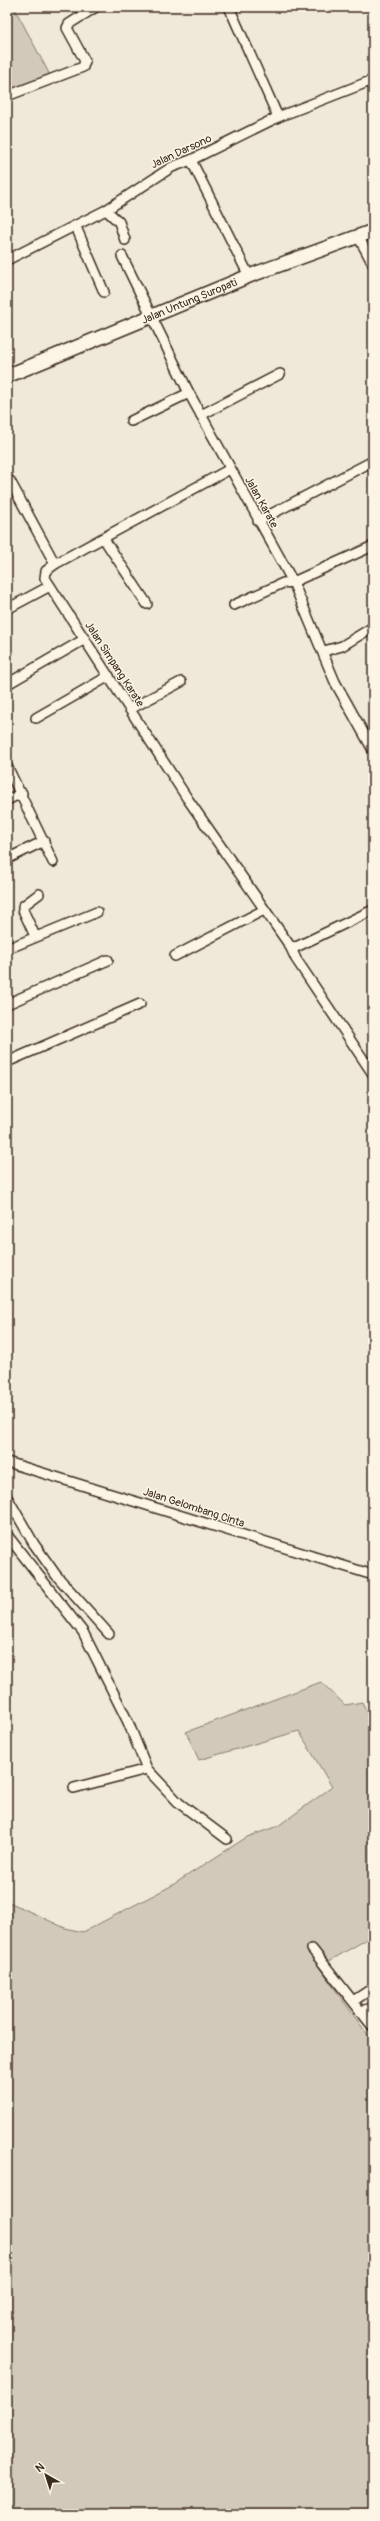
<svg xmlns="http://www.w3.org/2000/svg" width="380" height="2521" font-family="Pangolin,sans-serif">
<style>
.green{fill:#d2c9ba;stroke:#867a6c}
.lines{fill:none;stroke-linecap:round;stroke-linejoin:round}
.minor-casing{stroke:#3b2a1e;stroke-width:12}
.secondary-casing{stroke:#3b2a1e;stroke-width:16}
.minor{stroke:#fcf5e5;stroke-width:9}
.secondary{stroke:#fcf5e5;stroke-width:13}
.labels{text-anchor:middle;stroke-width:3;stroke-linejoin:round;paint-order:stroke}
.street-label{font-size:11px;fill:#3b2a1e;stroke:#fcf5e5}
</style>
<rect width="100%" height="100%" fill="#f0e9d9"/>
<filter id="ink" filterUnits="userSpaceOnUse"><feTurbulence type="fractalNoise" baseFrequency=".025" numOctaves="2"/><feDisplacementMap in="SourceGraphic" scale="8" xChannelSelector="R" yChannelSelector="G"/><feConvolveMatrix kernelMatrix="1 2 1 2 8 2 1 2 1" color-interpolation-filters="sRGB"/></filter>
<g filter="url(#ink)">
<g class="green">
<polygon points="7,7 14,7 51,77 7,94"/>
<polygon points="321,1682 345,1705 362,1702 373,1725 373,1928 369,1938 319,1967 373,2042 373,2514 7,2514 7,1901 65,1928 83,1932 171,1886 247,1837 278,1826 332,1787 299,1731 199,1760 186,1732"/>
</g>
<g class="lines">
<defs>
<g id="minor">
<polyline points="229,7 278,117"/>
<polyline points="7,96 83,67 85,61 67,28 69,24 96,7"/>
<polyline points="191,160 249,276"/>
<polyline points="106,210 119,222 125,240"/>
<polyline points="76,227 104,292"/>
<polyline points="358,236 373,264"/>
<polyline points="122,256 189,393 293,582 335,682 373,750"/>
<polyline points="7,260 106,210 172,167 191,160 278,117 373,80"/>
<polyline points="201,415 280,374"/>
<polyline points="131,421 189,393"/>
<polyline points="230,469 55,564 46,571 45,578 187,798 290,946 296,947 373,910"/>
<polyline points="10,481 55,564"/>
<polyline points="258,521 373,461"/>
<polyline points="104,539 147,604"/>
<polyline points="234,605 283,583 293,582 373,546"/>
<polyline points="7,609 50,586"/>
<polyline points="324,651 342,646 373,627"/>
<polyline points="9,683 85,639"/>
<polyline points="130,709 181,682"/>
<polyline points="36,718 109,676"/>
<polyline points="7,766 53,862"/>
<polyline points="7,800 22,793"/>
<polyline points="7,859 44,841"/>
<polyline points="35,936 23,910 23,906 39,894"/>
<polyline points="290,946 296,959 373,1074"/>
<polyline points="7,949 97,912"/>
<polyline points="175,956 264,910"/>
<polyline points="7,1004 108,960"/>
<polyline points="7,1062 140,1004"/>
<polyline points="7,1462 373,1575"/>
<polyline points="7,1497 34,1544 56,1575 109,1634"/>
<polyline points="7,1535 83,1632 128,1722 147,1769 179,1803 227,1839"/>
<polyline points="74,1788 147,1769"/>
<polyline points="312,1949 373,2027"/>
<polyline points="353,2001 373,1988"/>
<polyline points="360,2011 373,2008"/>
</g>
<g id="secondary">
<path id="s1" d="M7,376L249,276L373,231"/>
</g>
</defs>
<use href="#minor" class="minor-casing"/>
<use href="#secondary" class="secondary-casing"/>
<use href="#minor" class="minor"/>
<use href="#secondary" class="secondary"/>
</g>
</g>
<g class="labels">
<g class="street-label">
<text transform="translate(181 151) rotate(-25)" y="4">Jalan Darsono</text>
<text dy="4" stroke="none"><textPath href="#s1" startOffset="197">Jalan Untung Suropati</textPath></text>
<text transform="translate(262 502) rotate(61)" y="4">Jalan Karate</text>
<text transform="translate(115 664) rotate(57)" y="4">Jalan Simpang Karate</text>
<text transform="translate(194 1507) rotate(18)" y="4">Jalan Gelombang Cinta</text>
</g>
</g>
<rect width="380" height="2521" fill="none" stroke="#fcf5e5" stroke-width="24"/>
<rect x="12" y="12" width="356" height="2497" fill="none" stroke="#3b2a1e" stroke-width="1.5" filter="url(#ink)"/>
<g transform="translate(46 2475) rotate(321)" stroke="#fcf5e5" stroke-width="3" paint-order="stroke">
<path d="M0-3L7 15L0 10L-7 15Z" fill="#3b2a1e"/>
<text y="-6" font-size="11" font-weight="bold" text-anchor="middle" fill="#3b2a1e">N</text>
</g>
</svg>
